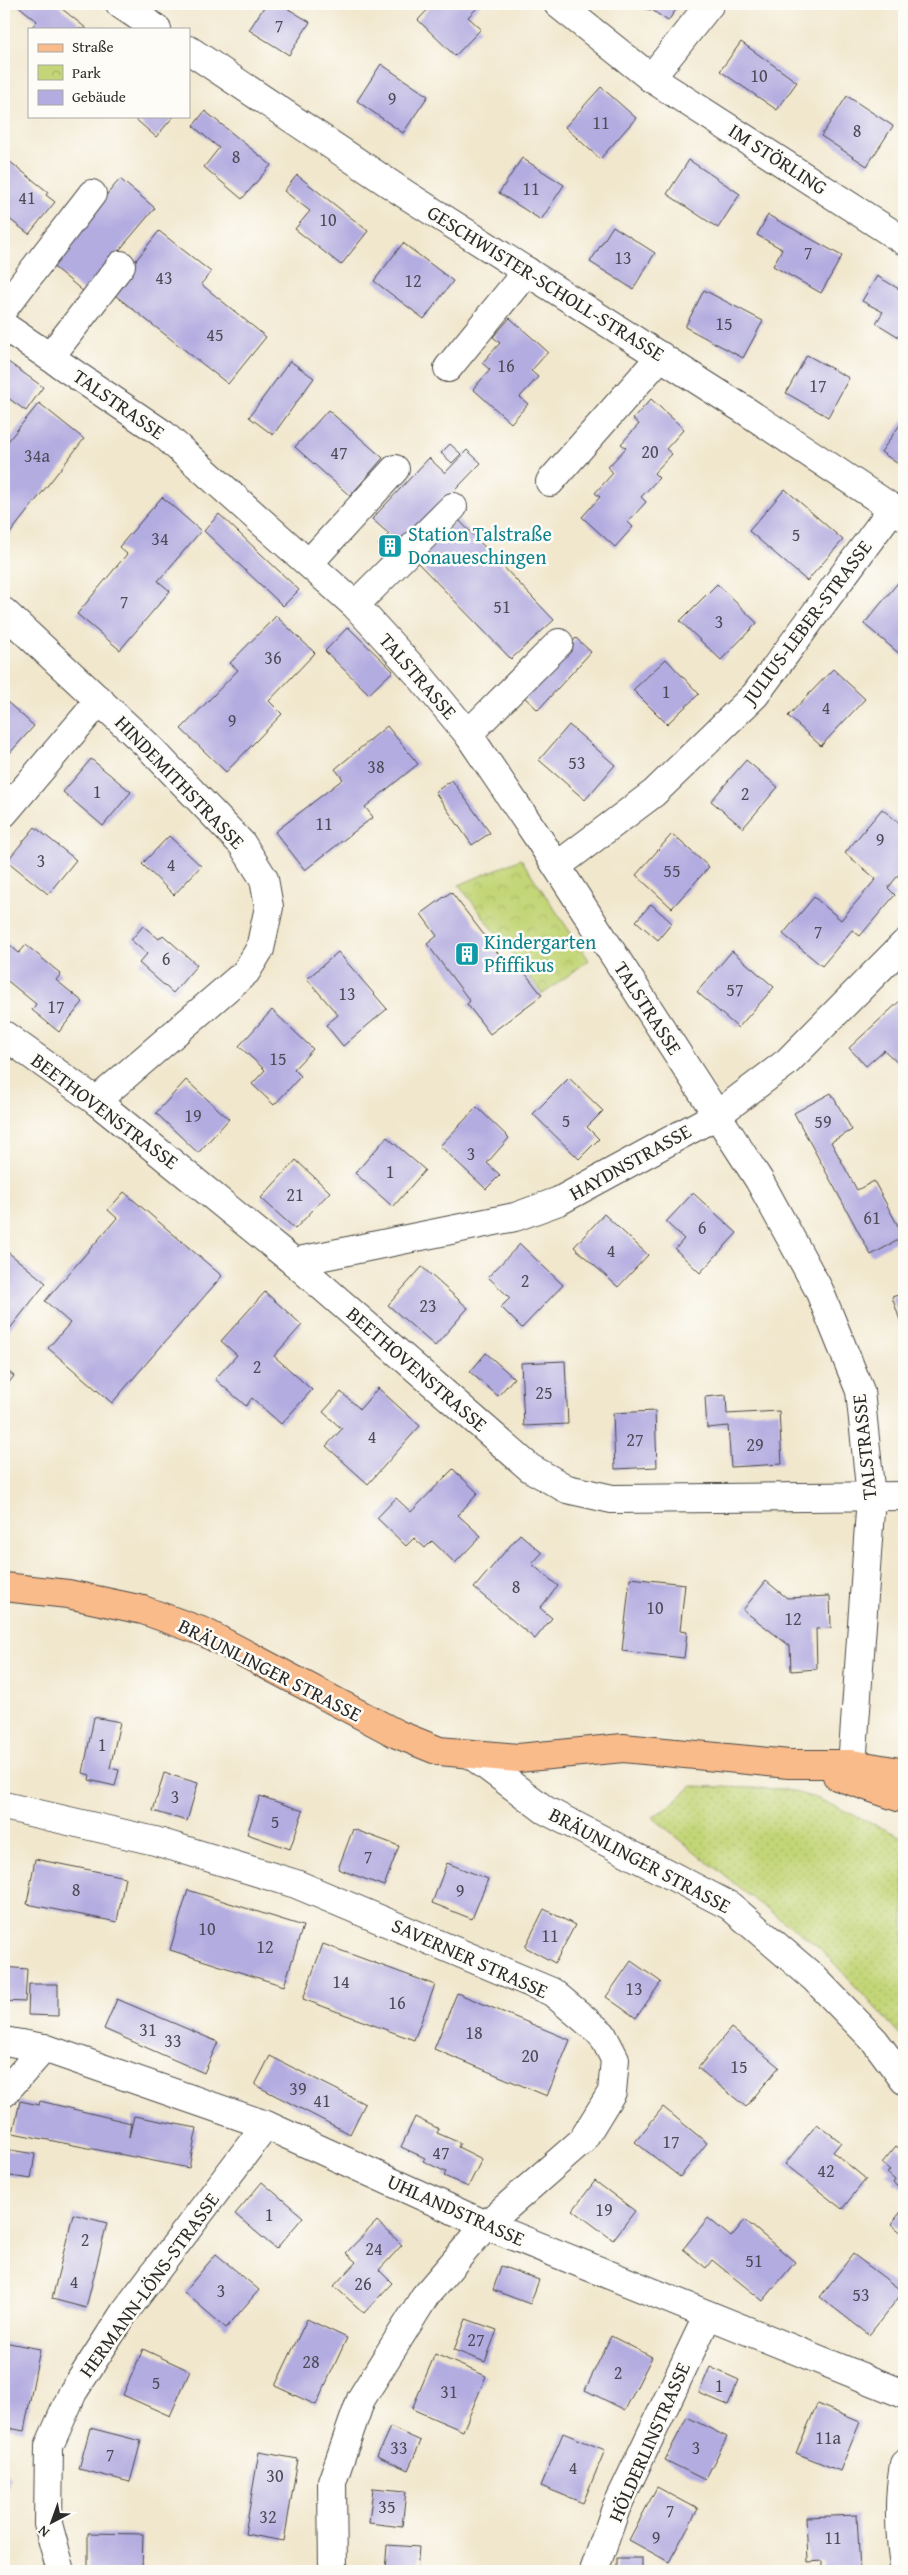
<svg xmlns="http://www.w3.org/2000/svg" width="908" height="2575" font-family="'Gentium Book Plus',serif">
<style>
.grass{fill:url(#grass-dots);stroke:#778051}
.park{fill:url(#park-crowns);stroke:#778051}
.building{fill:#b3ace0}
.lines{fill:none;stroke-linecap:round;stroke-linejoin:round}
.minor-casing{stroke:#494743;stroke-width:30}
.major-casing{stroke:#494743;stroke-width:30}
.minor{stroke:#fff;stroke-width:28}
.major{stroke:#fabb8b;stroke-width:28}
.labels{text-anchor:middle;stroke-width:5;stroke-linejoin:round;paint-order:stroke}
.number-label{font-size:18px;fill:#4d4b58}
.street-label{font-size:20px;fill:#2b2b2b;stroke:#fdfcf7}
.culture-label{font-size:20px;fill:#0d838f;stroke:#fdfcf7;text-anchor:start}
</style>
<defs>
<pattern id="grass-dots" width="8" height="8" patternUnits="userSpaceOnUse" patternTransform="scale(1.25)"><rect width="8" height="8" fill="#c3d577"/><path d="M2 2h.1M6 6h.1" fill="none" stroke="#a8b767" stroke-width="1.8" stroke-linecap="round"/></pattern>
<pattern id="park-crowns" width="20" height="18" patternUnits="userSpaceOnUse" patternTransform="scale(1.25)"><rect width="20" height="18" fill="#c3d577"/><path d="M2 6a3 3 0 1 1 6 0M12 15a3 3 0 1 1 6 0" fill="none" stroke="#a8b767"/></pattern>
</defs>
<rect width="100%" height="100%" fill="#fdfcf7"/>
<filter id="ink" filterUnits="userSpaceOnUse"><feTurbulence type="fractalNoise" baseFrequency=".02" numOctaves="2"/><feDisplacementMap in="SourceGraphic" scale="10" xChannelSelector="R" yChannelSelector="G"/><feConvolveMatrix kernelMatrix="1 2 1 2 8 2 1 2 1" color-interpolation-filters="sRGB"/></filter>
<filter id="wash" filterUnits="userSpaceOnUse"><feTurbulence type="fractalNoise" baseFrequency=".0096" numOctaves="4" result="noise"/><feDisplacementMap in="SourceGraphic" scale="20" xChannelSelector="R" yChannelSelector="G"/><feGaussianBlur stdDeviation="1.12" result="paint"/><feColorMatrix in="noise" values="0 0 0 0 0 0 0 0 0 0 0 0 0 0 0 0 0 1.4 0 .05"/><feComposite in="paint" operator="in"/></filter>
<g filter="url(#wash)">
<rect width="100%" height="100%" fill="#f1e7cd"/>
<polygon class="grass" points="692,1786 784,1789 819,1799 904,1838 904,2039 819,1947 757,1902 652,1817 667,1808"/>
<polygon class="park" points="521,859 589,960 543,994 459,885"/>
<g id="blocks">
<g class="building">
<polygon points="16,4 56,4 87,29 30,29 37,21"/>
<polygon points="266,4 280,4 310,22 289,55 249,30"/>
<polygon points="433,4 481,4 468,17 481,29 455,56 418,20"/>
<polygon points="620,4 680,4 668,21 652,10"/>
<polygon points="741,42 797,82 777,110 720,71"/>
<polygon points="381,64 428,96 403,133 357,101"/>
<polygon points="601,87 636,118 600,159 565,127"/>
<polygon points="847,96 893,126 867,166 821,136"/>
<polygon points="205,111 271,165 242,199 204,167 219,148 193,126"/>
<polygon points="132,116 174,116 156,137"/>
<polygon points="4,157 48,192 46,195 55,202 29,234 4,215"/>
<polygon points="522,158 564,185 541,220 499,193"/>
<polygon points="689,160 740,194 718,228 667,194"/>
<polygon points="297,175 368,231 341,265 295,229 310,211 284,191"/>
<polygon points="120,179 155,208 84,292 49,263"/>
<polygon points="768,215 842,256 821,293 773,266 782,249 757,235"/>
<polygon points="613,226 655,253 633,289 590,262"/>
<polygon points="159,231 211,272 201,284 266,337 228,384 111,292"/>
<polygon points="403,243 453,281 424,319 374,281"/>
<polygon points="877,276 904,292 904,340 876,323 883,312 862,301"/>
<polygon points="704,290 763,321 743,358 685,327"/>
<polygon points="510,318 548,352 531,371 538,377 520,397 528,404 511,423 473,389 490,370 482,363 500,343 493,337"/>
<polygon points="807,355 849,378 828,417 786,393"/>
<polygon points="4,359 43,387 26,411 4,395"/>
<polygon points="290,361 314,378 273,435 249,417"/>
<polygon points="651,399 684,429 666,449 672,454 654,473 659,478 641,497 646,502 628,522 633,527 615,547 582,517 600,497 595,493 613,473 608,467 626,448 621,444 639,424 633,419"/>
<polygon points="39,403 84,439 4,541 4,446"/>
<polygon points="328,410 383,458 350,496 295,447"/>
<polygon points="904,419 904,468 881,452"/>
<polygon points="450,444 461,454 452,463 441,453"/>
<polygon points="467,450 481,463 391,557 378,545 389,534 372,519 429,458 445,473"/>
<polygon points="785,489 843,540 807,581 749,531"/>
<polygon points="162,497 201,531 158,581 170,591 120,650 77,614 127,554 119,547"/>
<polygon points="219,514 299,590 283,606 204,531"/>
<polygon points="458,519 554,620 511,659 416,561"/>
<polygon points="901,579 904,582 904,654 902,656 864,624"/>
<polygon points="717,584 757,623 721,660 680,621"/>
<polygon points="276,616 315,653 269,701 282,714 226,772 181,729 238,670 230,663"/>
<polygon points="348,627 393,671 369,694 325,651"/>
<polygon points="576,638 591,652 538,710 523,696"/>
<polygon points="666,659 699,694 667,724 633,690"/>
<polygon points="833,669 865,699 821,746 788,716"/>
<polygon points="4,699 34,726 8,755 4,752"/>
<polygon points="569,725 615,765 585,800 539,760"/>
<polygon points="387,726 418,764 365,807 373,817 305,870 275,832 343,779 335,769"/>
<polygon points="91,759 131,792 103,826 63,792"/>
<polygon points="746,760 778,787 743,828 711,801"/>
<polygon points="452,780 490,833 472,845 435,792"/>
<polygon points="882,809 904,827 904,868 888,888 895,895 860,936 852,930 822,966 783,934 814,897 841,920 876,879 845,853"/>
<polygon points="35,827 76,860 48,894 7,861"/>
<polygon points="672,834 709,867 672,908 636,875"/>
<polygon points="169,836 201,866 174,895 142,864"/>
<polygon points="451,892 511,970 518,964 542,995 490,1034 467,1004 470,1001 427,944 437,936 421,914"/>
<polygon points="651,904 672,923 658,940 636,921"/>
<polygon points="143,926 159,939 163,935 197,965 173,993 139,963 147,954 131,940"/>
<polygon points="4,940 19,953 26,945 61,974 56,980 83,1002 59,1032 32,1010 36,1004 4,978"/>
<polygon points="732,951 774,987 738,1028 697,992"/>
<polygon points="338,952 387,1009 343,1046 326,1025 338,1015 307,979"/>
<polygon points="902,999 904,1002 904,1069 884,1050 866,1066 849,1048"/>
<polygon points="272,1010 313,1049 294,1069 301,1076 274,1105 252,1084 265,1070 239,1046"/>
<polygon points="569,1078 603,1111 587,1127 599,1139 579,1159 533,1114"/>
<polygon points="186,1080 229,1119 198,1153 156,1113"/>
<polygon points="831,1093 852,1130 831,1142 857,1190 874,1181 904,1237 871,1255 794,1113"/>
<polygon points="477,1107 509,1138 487,1163 500,1175 486,1189 440,1146"/>
<polygon points="387,1137 425,1170 393,1207 355,1173"/>
<polygon points="296,1160 330,1192 295,1229 261,1198"/>
<polygon points="124,1192 222,1276 112,1403 48,1348 70,1323 45,1301 117,1218 108,1210"/>
<polygon points="693,1193 737,1233 700,1273 675,1249 684,1239 666,1222"/>
<polygon points="604,1214 648,1255 618,1287 574,1247"/>
<polygon points="520,1244 563,1285 522,1328 501,1307 510,1298 488,1277"/>
<polygon points="4,1249 46,1283 4,1336"/>
<polygon points="422,1267 468,1308 435,1346 388,1305"/>
<polygon points="265,1292 302,1325 274,1356 312,1390 281,1424 252,1398 246,1406 215,1379 237,1355 221,1341"/>
<polygon points="904,1293 904,1332 892,1297"/>
<polygon points="486,1353 514,1378 498,1396 470,1372"/>
<polygon points="565,1361 568,1424 524,1426 521,1363"/>
<polygon points="4,1368 14,1376 4,1389"/>
<polygon points="378,1388 420,1426 368,1484 326,1446 342,1429 323,1412 341,1392 360,1409"/>
<polygon points="726,1395 727,1414 779,1411 782,1464 731,1467 728,1426 707,1428 705,1397"/>
<polygon points="655,1411 657,1467 615,1469 613,1413"/>
<polygon points="453,1469 478,1493 458,1515 481,1536 455,1563 432,1541 425,1548 414,1538 406,1546 377,1518 396,1498 411,1512"/>
<polygon points="520,1534 542,1553 532,1564 558,1586 540,1608 552,1618 535,1639 474,1588"/>
<polygon points="630,1578 685,1584 680,1631 687,1632 684,1658 622,1651"/>
<polygon points="766,1581 787,1598 830,1596 831,1628 816,1629 817,1669 791,1671 790,1646 743,1610"/>
<polygon points="94,1717 120,1722 110,1768 119,1770 115,1786 89,1780 90,1775 83,1773"/>
<polygon points="164,1773 198,1783 187,1821 153,1811"/>
<polygon points="260,1796 303,1811 290,1849 247,1834"/>
<polygon points="353,1829 399,1846 384,1886 338,1869"/>
<polygon points="35,1859 125,1877 117,1922 27,1904"/>
<polygon points="447,1863 488,1879 472,1919 432,1903"/>
<polygon points="188,1890 303,1926 284,1986 170,1950"/>
<polygon points="544,1909 575,1925 555,1963 525,1947"/>
<polygon points="323,1944 435,1985 414,2040 303,1999"/>
<polygon points="631,1961 661,1982 636,2018 606,1997"/>
<polygon points="4,1967 27,1969 25,2002 4,2001"/>
<polygon points="29,1984 58,1984 58,2016 28,2015"/>
<polygon points="457,1993 570,2040 547,2096 434,2049"/>
<polygon points="117,1999 218,2042 204,2073 104,2029"/>
<polygon points="731,2028 779,2067 746,2107 698,2068"/>
<polygon points="270,2056 365,2104 350,2134 255,2085"/>
<polygon points="20,2101 39,2105 40,2101 131,2123 129,2137 134,2116 197,2128 189,2168 13,2133"/>
<polygon points="663,2107 707,2143 680,2177 635,2142"/>
<polygon points="415,2117 439,2129 437,2133 460,2143 458,2147 482,2159 468,2187 444,2176 446,2172 423,2161 425,2158 401,2147"/>
<polygon points="817,2124 841,2142 833,2152 866,2179 842,2209 785,2164"/>
<polygon points="896,2146 904,2152 902,2155 904,2158 904,2185 901,2189 893,2183 895,2180 887,2173 890,2170 882,2163"/>
<polygon points="4,2149 35,2154 31,2179 4,2175"/>
<polygon points="595,2181 635,2211 613,2240 573,2210"/>
<polygon points="262,2182 303,2217 276,2249 235,2214"/>
<polygon points="904,2208 904,2235 891,2224"/>
<polygon points="73,2214 107,2223 86,2308 52,2299"/>
<polygon points="708,2218 731,2237 745,2220 795,2262 763,2301 712,2260 706,2268 683,2249"/>
<polygon points="377,2221 402,2245 379,2270 392,2283 364,2313 334,2286 356,2262 346,2253"/>
<polygon points="216,2254 259,2290 226,2328 184,2292"/>
<polygon points="853,2254 903,2292 869,2335 820,2297"/>
<polygon points="501,2266 539,2280 530,2304 493,2290"/>
<polygon points="307,2319 347,2338 316,2405 275,2386"/>
<polygon points="466,2319 497,2330 485,2362 454,2350"/>
<polygon points="611,2336 652,2357 625,2410 585,2390"/>
<polygon points="4,2342 40,2349 24,2431 4,2427"/>
<polygon points="143,2349 190,2371 170,2416 123,2395"/>
<polygon points="435,2354 486,2376 463,2431 412,2409"/>
<polygon points="710,2367 739,2380 728,2405 699,2393"/>
<polygon points="817,2404 860,2422 840,2471 796,2453"/>
<polygon points="687,2417 727,2437 705,2480 665,2460"/>
<polygon points="390,2427 421,2441 408,2470 377,2456"/>
<polygon points="90,2428 141,2441 130,2482 79,2469"/>
<polygon points="563,2433 605,2450 583,2503 541,2486"/>
<polygon points="259,2452 298,2459 284,2541 245,2534"/>
<polygon points="4,2475 10,2477 6,2496 4,2495"/>
<polygon points="657,2487 698,2509 669,2562 629,2540"/>
<polygon points="373,2488 406,2491 402,2527 369,2523"/>
<polygon points="857,2515 860,2571 822,2571 822,2561 808,2562 806,2517"/>
<polygon points="88,2533 143,2534 142,2571 88,2571"/>
<polygon points="387,2545 419,2547 417,2571 385,2571"/>
<rect x="617" y="2558" width="25" height="13"/>
</g>
</g>
</g>
<g filter="url(#ink)">
<use href="#blocks" fill-opacity="0" stroke="#494743" stroke-width="1"/>
<g class="lines">
<defs>
<g id="minor">
<polyline points="120,4 157,29"/>
<polyline points="558,4 651,78 904,241"/>
<polyline points="189,50 405,194 743,409 904,516"/>
<polyline points="651,78 710,4"/>
<polyline points="4,308 92,194"/>
<polyline points="4,326 163,434 355,605 419,675 468,734 539,839 759,1180 819,1290 860,1391 871,1497 851,1780"/>
<polyline points="50,357 121,265"/>
<polyline points="448,368 527,271"/>
<polyline points="550,482 661,356"/>
<polyline points="309,563 395,469"/>
<polyline points="355,605 453,507"/>
<polyline points="4,612 148,746 242,844 264,879 269,907 260,949 246,972 96,1101"/>
<polyline points="468,734 559,643"/>
<polyline points="4,813 100,700"/>
<polyline points="557,866 654,793 755,695 893,508"/>
<polyline points="4,1035 96,1101 294,1262 530,1468 567,1489 612,1499 904,1496"/>
<polyline points="294,1262 515,1217 559,1201 717,1115 787,1062 904,944"/>
<polyline points="473,1756 545,1810 730,1906 814,1978 875,2041 904,2080"/>
<polyline points="4,1806 155,1841 296,1884 552,1992 602,2034 615,2059 612,2092 582,2141 486,2225 425,2296 361,2399 332,2482 333,2571"/>
<polyline points="4,2041 44,2048 266,2125 486,2225 904,2394"/>
<polyline points="4,2093 44,2048"/>
<path d="M904,2464C898,2498 899,2532 904,2566"/>
<polyline points="61,2571 48,2524 49,2446 73,2392 124,2313 266,2125"/>
<polyline points="594,2571 616,2508 708,2315"/>
</g>
<g id="major">
<polyline points="4,1587 68,1594 143,1610 204,1632 397,1734 439,1751 518,1758 623,1748 789,1764 852,1764 894,1771 904,1777"/>
<polyline points="837,1776 904,1799"/>
</g>
</defs>
<use href="#minor" class="minor-casing"/>
<use href="#major" class="major-casing"/>
<use href="#minor" class="minor"/>
<use href="#major" class="major"/>
</g>
</g>
<defs>
<symbol id="building-square" viewBox="-11 -11 22 22"><rect x="-9" y="-9" width="18" height="18" rx="4" fill="#0f9aa8" stroke="#fdfcf7"/><path d="M-4-6H4V6H1V3H-1V6H-4ZM-2.5-4.3h1.7v1.8h-1.7ZM.8-4.3h1.7v1.8H.8ZM-2.5-1h1.7V.8h-1.7ZM.8-1h1.7V.8H.8Z" fill="#fff"/></symbol>
</defs>
<g fill-rule="evenodd">
<use href="#building-square" x="376" y="532" width="28" height="28"/>
<use href="#building-square" x="453" y="940" width="28" height="28"/>
</g>
<g class="labels">
<g class="number-label">
<text x="279" y="32">7</text>
<text x="759" y="82">10</text>
<text x="392" y="105">9</text>
<text x="601" y="129">11</text>
<text x="857" y="137">8</text>
<text x="236" y="163">8</text>
<text x="531" y="195">11</text>
<text x="27" y="204">41</text>
<text x="328" y="226">10</text>
<text x="808" y="259">7</text>
<text x="623" y="264">13</text>
<text x="164" y="284">43</text>
<text x="413" y="287">12</text>
<text x="724" y="330">15</text>
<text x="215" y="341">45</text>
<text x="506" y="372">16</text>
<text x="818" y="392">17</text>
<text x="650" y="458">20</text>
<text x="339" y="459">47</text>
<text x="37" y="462">34a</text>
<text x="796" y="541">5</text>
<text x="160" y="545">34</text>
<text x="124" y="608">7</text>
<text x="502" y="613">51</text>
<text x="719" y="628">3</text>
<text x="273" y="664">36</text>
<text x="666" y="698">1</text>
<text x="826" y="714">4</text>
<text x="232" y="727">9</text>
<text x="577" y="769">53</text>
<text x="376" y="773">38</text>
<text x="97" y="798">1</text>
<text x="745" y="800">2</text>
<text x="324" y="830">11</text>
<text x="880" y="846">9</text>
<text x="41" y="867">3</text>
<text x="171" y="871">4</text>
<text x="672" y="877">55</text>
<text x="818" y="938">7</text>
<text x="166" y="965">6</text>
<text x="735" y="996">57</text>
<text x="347" y="1000">13</text>
<text x="56" y="1013">17</text>
<text x="278" y="1065">15</text>
<text x="193" y="1122">19</text>
<text x="566" y="1127">5</text>
<text x="823" y="1128">59</text>
<text x="471" y="1160">3</text>
<text x="390" y="1178">1</text>
<text x="295" y="1201">21</text>
<text x="872" y="1224">61</text>
<text x="702" y="1234">6</text>
<text x="611" y="1257">4</text>
<text x="525" y="1287">2</text>
<text x="428" y="1312">23</text>
<text x="257" y="1373">2</text>
<text x="544" y="1399">25</text>
<text x="372" y="1443">4</text>
<text x="635" y="1446">27</text>
<text x="755" y="1451">29</text>
<text x="516" y="1593">8</text>
<text x="655" y="1614">10</text>
<text x="793" y="1625">12</text>
<text x="102" y="1751">1</text>
<text x="175" y="1803">3</text>
<text x="275" y="1828">5</text>
<text x="368" y="1863">7</text>
<text x="76" y="1896">8</text>
<text x="460" y="1897">9</text>
<text x="207" y="1935">10</text>
<text x="550" y="1942">11</text>
<text x="265" y="1953">12</text>
<text x="341" y="1988">14</text>
<text x="634" y="1995">13</text>
<text x="397" y="2009">16</text>
<text x="148" y="2036">31</text>
<text x="474" y="2039">18</text>
<text x="173" y="2047">33</text>
<text x="530" y="2062">20</text>
<text x="739" y="2073">15</text>
<text x="298" y="2095">39</text>
<text x="322" y="2107">41</text>
<text x="671" y="2148">17</text>
<text x="441" y="2159">47</text>
<text x="826" y="2177">42</text>
<text x="604" y="2216">19</text>
<text x="269" y="2221">1</text>
<text x="85" y="2246">2</text>
<text x="374" y="2255">24</text>
<text x="754" y="2267">51</text>
<text x="74" y="2288">4</text>
<text x="363" y="2290">26</text>
<text x="221" y="2297">3</text>
<text x="861" y="2301">53</text>
<text x="476" y="2346">27</text>
<text x="311" y="2368">28</text>
<text x="618" y="2379">2</text>
<text x="156" y="2389">5</text>
<text x="719" y="2392">1</text>
<text x="449" y="2398">31</text>
<text x="828" y="2444">11a</text>
<text x="399" y="2454">33</text>
<text x="696" y="2454">3</text>
<text x="110" y="2461">7</text>
<text x="573" y="2474">4</text>
<text x="275" y="2482">30</text>
<text x="387" y="2513">35</text>
<text x="670" y="2517">7</text>
<text x="268" y="2523">32</text>
<text x="656" y="2544">9</text>
<text x="833" y="2544">11</text>
</g>
<g class="street-label">
<text transform="translate(778 159) rotate(33)" y="7">IM STÖRLING</text>
<text transform="translate(546 283) rotate(32)" y="7">GESCHWISTER-SCHOLL-STRASSE</text>
<text transform="translate(119 404) rotate(35)" y="7">TALSTRASSE</text>
<text transform="translate(807 622) rotate(-53)" y="7">JULIUS-LEBER-STRASSE</text>
<text transform="translate(418 676) rotate(49)" y="7">TALSTRASSE</text>
<text transform="translate(180 782) rotate(46)" y="7">HINDEMITHSTRASSE</text>
<text transform="translate(648 1008) rotate(57)" y="7">TALSTRASSE</text>
<text transform="translate(105 1111) rotate(37)" y="7">BEETHOVENSTRASSE</text>
<text transform="translate(630 1162) rotate(-29)" y="7">HAYDNSTRASSE</text>
<text transform="translate(417 1369) rotate(41)" y="7">BEETHOVENSTRASSE</text>
<text transform="translate(864 1447) rotate(-96)" y="7">TALSTRASSE</text>
<text transform="translate(270 1670) rotate(27)" y="7">BRÄUNLINGER STRASSE</text>
<text transform="translate(640 1860) rotate(28)" y="7">BRÄUNLINGER STRASSE</text>
<text transform="translate(470 1958) rotate(24)" y="7">SAVERNER STRASSE</text>
<text transform="translate(456 2210) rotate(24)" y="7">UHLANDSTRASSE</text>
<text transform="translate(149 2285) rotate(-54)" y="7">HERMANN-LÖNS-STRASSE</text>
<text transform="translate(649 2442) rotate(-66)" y="7">HÖLDERLINSTRASSE</text>
</g>
<g class="culture-label">
<text x="408" y="541">Station Talstraße<tspan x="408" dy="23">Donaueschingen</tspan></text>
<text x="484" y="949">Kindergarten<tspan x="484" dy="23">Pfiffikus</tspan></text>
</g>
</g>
<rect width="908" height="2575" fill="none" stroke="#fdfcf7" stroke-width="20"/>
<rect x="28" y="28" width="162" height="90" fill="#fdfcf7" stroke="#a9a8a5"/>
<rect x="38" y="44" width="25" height="8" fill="#fabb8b" stroke="#a9a8a5"/>
<text x="72" y="52" font-size="15" fill="#2b2b2b">Straße</text>
<rect x="38" y="65" width="25" height="15" fill="url(#park-crowns)" stroke="#a9a8a5"/>
<text x="72" y="78" font-size="15" fill="#2b2b2b">Park</text>
<rect x="38" y="90" width="25" height="15" fill="#b3ace0" stroke="#a9a8a5"/>
<text x="72" y="102" font-size="15" fill="#2b2b2b">Gebäude</text>
<g transform="translate(52 2522) rotate(221)" stroke="#fdfcf7" stroke-width="4" paint-order="stroke">
<path d="M0-4L9 19L0 12L-9 19Z" fill="#2b2b2b"/>
<text y="-8" font-size="14" font-weight="bold" text-anchor="middle" fill="#2b2b2b">N</text>
</g>
</svg>
